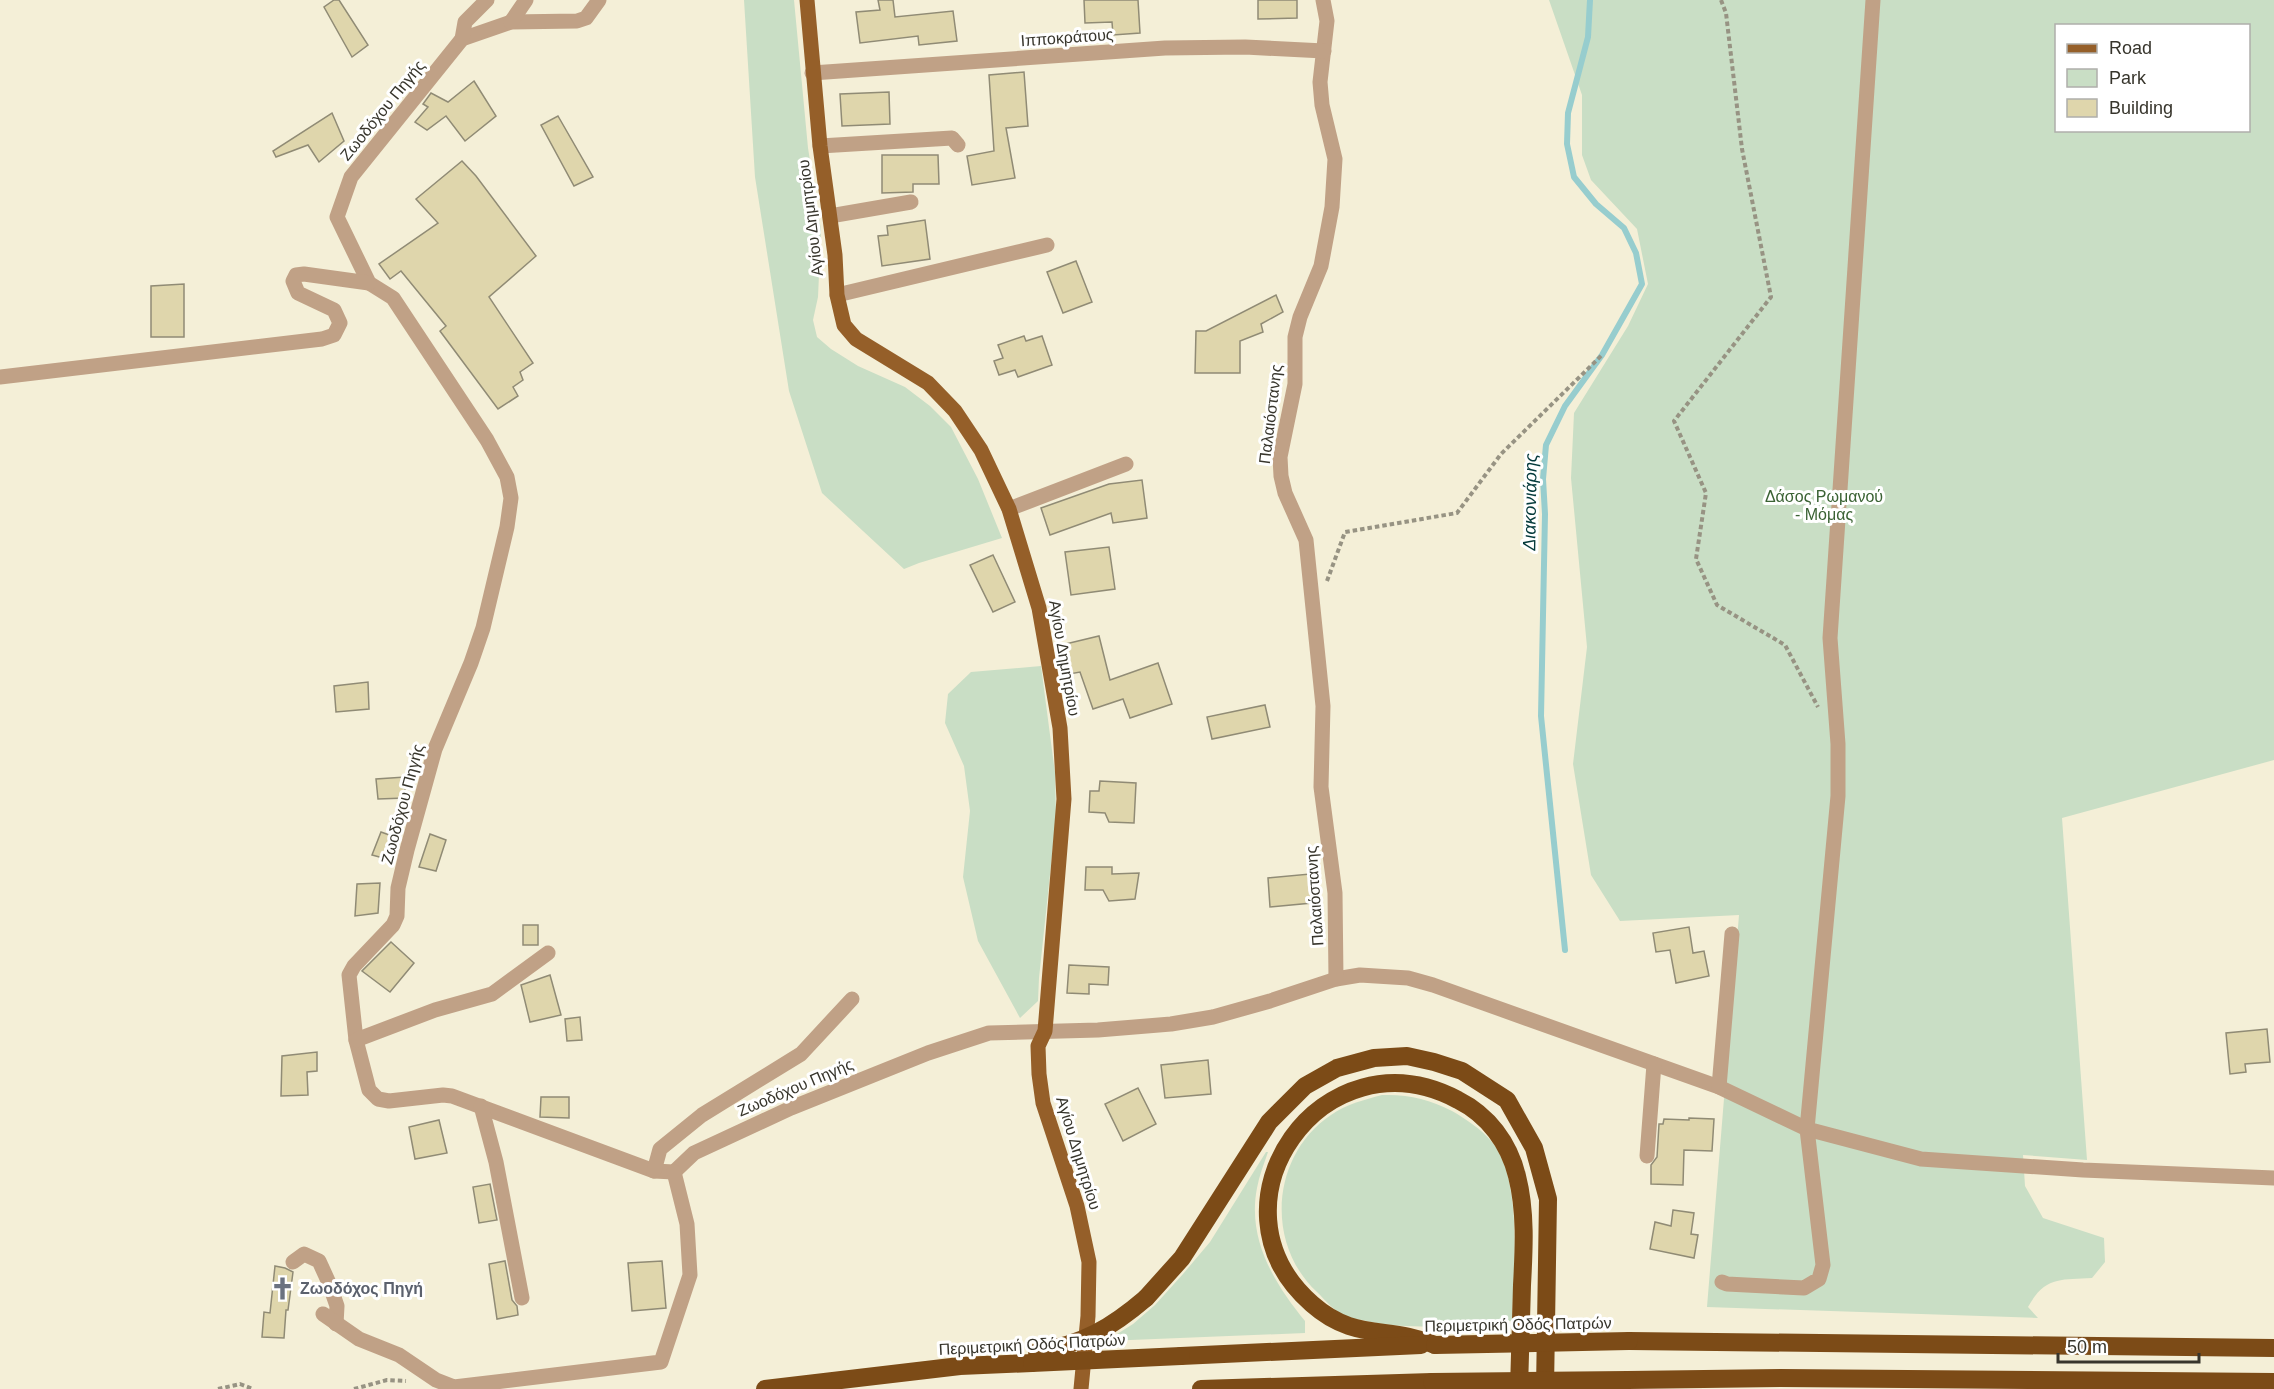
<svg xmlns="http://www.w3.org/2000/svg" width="2274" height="1389" font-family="Helvetica,sans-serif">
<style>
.green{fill:#c9dec5;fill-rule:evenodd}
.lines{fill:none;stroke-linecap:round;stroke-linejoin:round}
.stream{stroke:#97cdce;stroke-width:6}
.building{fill:#dfd6ac;stroke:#908b75;stroke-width:1.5}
.path{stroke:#979383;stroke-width:4;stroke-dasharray:4.5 3;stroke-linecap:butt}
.minor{stroke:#c0a186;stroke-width:15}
.major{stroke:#955f29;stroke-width:15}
.highway{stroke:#7c4b17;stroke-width:18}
.highway-bridge{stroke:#7c4b17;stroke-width:18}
.labels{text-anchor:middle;stroke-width:6;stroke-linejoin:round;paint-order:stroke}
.street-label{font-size:16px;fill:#37352c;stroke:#fff}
.park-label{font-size:16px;fill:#3a6233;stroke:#fff}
.worship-label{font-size:16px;font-weight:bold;fill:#5b616d;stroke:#fff;text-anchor:start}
.water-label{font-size:18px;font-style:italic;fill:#043a3b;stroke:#fff}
</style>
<rect width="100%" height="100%" fill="#f4efd7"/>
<g class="green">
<polygon points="744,0 794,0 808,148 821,230 818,297 813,320 817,337 831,349 858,366 905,387 930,406 951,427 978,479 1002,538 919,563 904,569 822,493 789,391 755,177"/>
<path d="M1549,0H2274V760L2062,818L2087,1160L2023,1155L2025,1186L2043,1218L2104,1238L2105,1262L2092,1278C2061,1280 2045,1276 2028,1307L2038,1318L1707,1307L1739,915L1620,921L1591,875L1573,764L1587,647L1571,478L1574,413L1628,326L1648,284L1637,229L1591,180L1582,155V95ZM2056,26H2248V130H2056Z"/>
<polygon points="1041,666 1055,773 1056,818 1039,978 1038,1001 1020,1018 978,941 963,877 970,811 964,766 945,723 948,694 971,672"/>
<path d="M1382,1095C1408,1094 1429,1099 1452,1111C1466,1119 1481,1129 1492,1142C1524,1182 1513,1272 1512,1321C1462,1324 1411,1332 1362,1320C1357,1319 1350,1319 1345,1316C1334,1311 1325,1300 1317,1292C1265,1244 1271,1155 1331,1115C1346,1104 1364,1100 1382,1095Z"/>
<path d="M1266,1152H1268C1264,1164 1259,1176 1257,1188C1247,1239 1274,1283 1305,1321V1333L1106,1341L1133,1324L1155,1305L1183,1274L1210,1242Z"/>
</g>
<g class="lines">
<polyline class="stream" points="1565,950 1541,716 1545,514 1543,479 1546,445 1565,406 1602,355 1642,284 1636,253 1624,228 1596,204 1574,177 1567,144 1568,113 1588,37 1590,0"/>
</g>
<g class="building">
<polygon points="334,0 339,0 368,45 352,57 324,7"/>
<polygon points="878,0 893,0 895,17 953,11 957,41 919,45 918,36 860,43 856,12 880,10"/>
<polygon points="1084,0 1138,0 1140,33 1113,35 1112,22 1085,23"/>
<polygon points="1258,0 1297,0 1297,18 1258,19"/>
<polygon points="1024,72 1028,126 1006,128 1015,178 972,185 967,156 994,151 989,75"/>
<polygon points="474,81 496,116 465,141 446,116 427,130 415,122 428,107 423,104 431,93 448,102"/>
<polygon points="889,92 890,124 842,126 840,94"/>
<polygon points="332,113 344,141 319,162 308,145 276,157 273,151"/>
<polygon points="558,116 593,177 574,186 541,125"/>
<polygon points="882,155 938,155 939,184 913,184 913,192 882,193"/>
<polygon points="462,161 476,176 536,256 489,297 533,363 520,372 523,380 513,387 518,396 498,409 440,331 446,326 401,271 390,279 379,264 438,223 416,199"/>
<polygon points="925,220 930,259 882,266 878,236 888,235 887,226"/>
<polygon points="1076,261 1092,302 1063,313 1047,272"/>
<polygon points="184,284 184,337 151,337 151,286"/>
<polygon points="1276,295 1283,312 1261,324 1263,332 1240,341 1240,373 1195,373 1196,331 1206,331"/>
<polygon points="1024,336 1026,341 1042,336 1052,365 1018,377 1015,370 999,375 994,361 1003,358 998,345"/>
<polygon points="1142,480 1147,518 1113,523 1111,513 1050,535 1041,508 1109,484"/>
<polygon points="1109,547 1115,589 1071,595 1065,552"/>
<polygon points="993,555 1015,602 993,612 970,565"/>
<polygon points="1099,636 1110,680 1158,663 1172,704 1130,718 1123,699 1093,709 1080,672 1064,675 1057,646"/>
<polygon points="368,682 369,709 336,712 334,686"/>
<polygon points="1265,705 1270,727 1212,739 1207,717"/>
<polygon points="405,777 405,798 378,799 376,779"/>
<polygon points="1100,781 1136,783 1134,823 1109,822 1105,813 1089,812 1090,791 1099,791"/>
<polygon points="381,832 395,837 387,859 372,855"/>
<polygon points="430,834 446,840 436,871 419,867"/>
<polygon points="1086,867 1112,867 1112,874 1139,873 1135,899 1109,901 1103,890 1085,890"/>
<polygon points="1310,874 1312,903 1270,907 1268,878"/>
<polygon points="380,883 378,913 355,916 357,884"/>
<rect x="523" y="925" width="15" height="20"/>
<polygon points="1689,927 1693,953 1704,951 1709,976 1676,983 1670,950 1656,952 1653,933"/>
<polygon points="391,942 414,963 390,992 362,971"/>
<polygon points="1069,965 1109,967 1108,985 1089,984 1089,994 1067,993"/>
<polygon points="550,975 561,1015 530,1022 521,985"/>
<polygon points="580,1017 582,1040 567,1041 565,1019"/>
<polygon points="2267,1029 2270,1062 2245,1064 2246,1072 2230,1074 2226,1033"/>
<polygon points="317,1052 317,1071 307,1072 308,1095 281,1096 282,1056"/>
<polygon points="1208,1060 1211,1094 1165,1098 1161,1065"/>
<polygon points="1138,1088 1156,1124 1123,1141 1105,1104"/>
<polygon points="541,1097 569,1097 569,1118 540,1117"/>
<polygon points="1689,1118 1714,1119 1712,1151 1684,1150 1683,1185 1651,1184 1651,1165 1657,1157 1659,1124 1663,1124 1664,1119 1689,1120"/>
<polygon points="439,1120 447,1153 415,1159 409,1127"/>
<polygon points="490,1184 497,1220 479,1223 473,1187"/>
<polygon points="1673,1210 1694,1213 1691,1234 1698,1235 1694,1258 1650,1249 1655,1222 1671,1226"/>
<polygon points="505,1261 512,1300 517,1306 518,1315 497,1319 489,1264"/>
<polygon points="662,1261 666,1308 632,1311 628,1263"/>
<polygon points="275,1266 285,1268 293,1272 288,1310 286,1310 284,1338 262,1337 264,1312 270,1313"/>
</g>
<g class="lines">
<g class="path">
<polyline points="1721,0 1726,13 1742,149 1771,297 1674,421 1706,493 1696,559 1717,605 1785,645 1818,707"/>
<polyline points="1327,581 1345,532 1457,513 1501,454 1602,355"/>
<polyline points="218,1389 240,1384 253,1389"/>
<polyline points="354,1389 387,1380 406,1381"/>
</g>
<g class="minor">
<polyline points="599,0 586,18 577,21 511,22 462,39 351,177 337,217 369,283 393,298 487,440 507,477 511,498 507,527 483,628 471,663 435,749 407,850 398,888 397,916 393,925 354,966 349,975 356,1040 369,1090 378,1099 389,1101 443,1095 452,1096 654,1171 674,1172 694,1153 791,1108 928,1053 989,1033 1098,1030 1171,1024 1213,1017 1270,1001 1336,979 1360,975 1408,978 1433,985 1719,1087 1807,1129 1921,1159 2083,1170 2274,1178"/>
<polyline points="1323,0 1327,21 1320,82 1322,105 1335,159 1332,207 1321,266 1300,317 1295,337 1295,384 1280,457 1281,476 1285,493 1306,540 1323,706 1321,787 1335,893 1336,979"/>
<polyline points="511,22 526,0"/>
<polyline points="462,39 465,22 487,0"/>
<polyline points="812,73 1165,48 1245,47 1324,51"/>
<polyline points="820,146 952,138 958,145"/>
<polyline points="830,216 911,202"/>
<polyline points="837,295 1047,245"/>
<polyline points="0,377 322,339 334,335 340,323 334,310 298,293 293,281 296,275 304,274 369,283"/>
<polyline points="1009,509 1126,464"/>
<polyline points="356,1040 435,1010 492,994 548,953"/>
<polyline points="1719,1087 1732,934"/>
<polyline points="481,1106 496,1162 522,1298"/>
<polyline points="1647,1156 1654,1064"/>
<polyline points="654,1171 660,1149 702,1115 801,1054 852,999"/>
<polyline points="293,1262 304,1254 319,1261 329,1283 337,1306 336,1324"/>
<polyline points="1722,1282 1727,1284 1804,1288 1819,1279 1823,1265 1807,1129 1838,796 1838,744 1830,638 1873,0"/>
<polyline points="323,1314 359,1339 399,1355 436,1380 454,1387 661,1362 690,1275 687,1224 674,1172"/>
</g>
<polyline class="major" points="807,0 820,146 835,255 837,295 844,325 856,339 928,383 955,411 981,450 1009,509 1039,608 1060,728 1064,799 1045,1031 1038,1046 1039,1074 1043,1103 1077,1206 1089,1262 1088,1316 1081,1389"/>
<g class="highway">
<polyline points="1146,1298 1182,1258 1269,1122 1305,1086 1337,1068 1374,1058 1407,1056 1434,1062 1462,1071 1507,1100 1534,1148 1548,1199 1545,1389"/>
<polyline points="1629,1341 2274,1348"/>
<path d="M1435,1345C1388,1325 1355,1342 1312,1304C1199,1205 1323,1028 1458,1100C1488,1115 1509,1143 1517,1176C1526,1211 1524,1249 1522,1285C1521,1319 1520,1354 1519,1389"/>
<polyline points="1181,1356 1421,1345"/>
<polyline points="1628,1380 1781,1378 2274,1382"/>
<polyline points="765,1389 960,1366 1032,1363"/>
<polyline points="1201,1389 1432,1382"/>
</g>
<g class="highway-bridge">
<polyline points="1435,1345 1629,1341"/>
<path d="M1037,1352C1083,1344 1111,1328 1146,1298"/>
<polyline points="1032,1363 1181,1356"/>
<polyline points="1432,1382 1628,1380"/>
</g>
</g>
<defs>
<symbol id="church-bare" viewBox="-9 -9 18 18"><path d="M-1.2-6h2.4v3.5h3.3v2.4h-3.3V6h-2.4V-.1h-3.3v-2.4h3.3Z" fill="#6b7280" stroke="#fff" stroke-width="2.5" paint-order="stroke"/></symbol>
</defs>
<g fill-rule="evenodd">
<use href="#church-bare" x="266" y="1272" width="33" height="33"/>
</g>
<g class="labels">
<g class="street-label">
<text transform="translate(1067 37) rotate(-4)" y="6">Ιπποκράτους</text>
<text transform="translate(382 110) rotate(-51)" y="6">Ζωοδόχου Πηγής</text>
<text transform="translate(810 218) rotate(-97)" y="6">Αγίου Δημητρίου</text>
<text transform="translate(1270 414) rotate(-83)" y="6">Παλαιόστανης</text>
<text transform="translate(1065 658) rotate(80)" y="6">Αγίου Δημητρίου</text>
<text transform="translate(402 804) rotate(-75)" y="6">Ζωοδόχου Πηγής</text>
<text transform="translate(1314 896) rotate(-94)" y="6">Παλαιόστανης</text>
<text transform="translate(795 1087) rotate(-23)" y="6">Ζωοδόχου Πηγής</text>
<text transform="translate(1079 1153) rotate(73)" y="6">Αγίου Δημητρίου</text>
<text transform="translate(1518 1324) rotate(-1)" y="6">Περιμετρική Οδός Πατρών</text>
<text transform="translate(1032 1344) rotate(-3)" y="6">Περιμετρική Οδός Πατρών</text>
</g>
<g class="park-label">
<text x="1824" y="502">Δάσος Ρωμανού<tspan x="1824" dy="18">- Μόμας</tspan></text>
</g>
<g class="worship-label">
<text x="300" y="1294">Ζωοδόχος Πηγή</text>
</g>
<g class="water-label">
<text transform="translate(1530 502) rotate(-89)" y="6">Διακονιάρης</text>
</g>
</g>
<rect x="2055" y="24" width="195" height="108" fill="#ffffff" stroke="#afaeab" stroke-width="1.5"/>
<rect x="2067" y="44" width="30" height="9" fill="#955f29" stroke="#afaeab" stroke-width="1.5"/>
<text x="2109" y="54" font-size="18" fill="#37352c">Road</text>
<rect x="2067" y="69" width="30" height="18" fill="#c9dec5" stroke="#afaeab" stroke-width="1.5"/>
<text x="2109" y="84" font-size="18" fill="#37352c">Park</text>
<rect x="2067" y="99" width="30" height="18" fill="#dfd6ac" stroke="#afaeab" stroke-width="1.5"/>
<text x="2109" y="114" font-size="18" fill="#37352c">Building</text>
<path d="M2058 1353v9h141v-9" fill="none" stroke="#37352c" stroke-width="3"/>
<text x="2067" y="1353" font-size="18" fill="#37352c" stroke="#ffffff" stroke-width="4.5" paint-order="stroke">50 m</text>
</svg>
